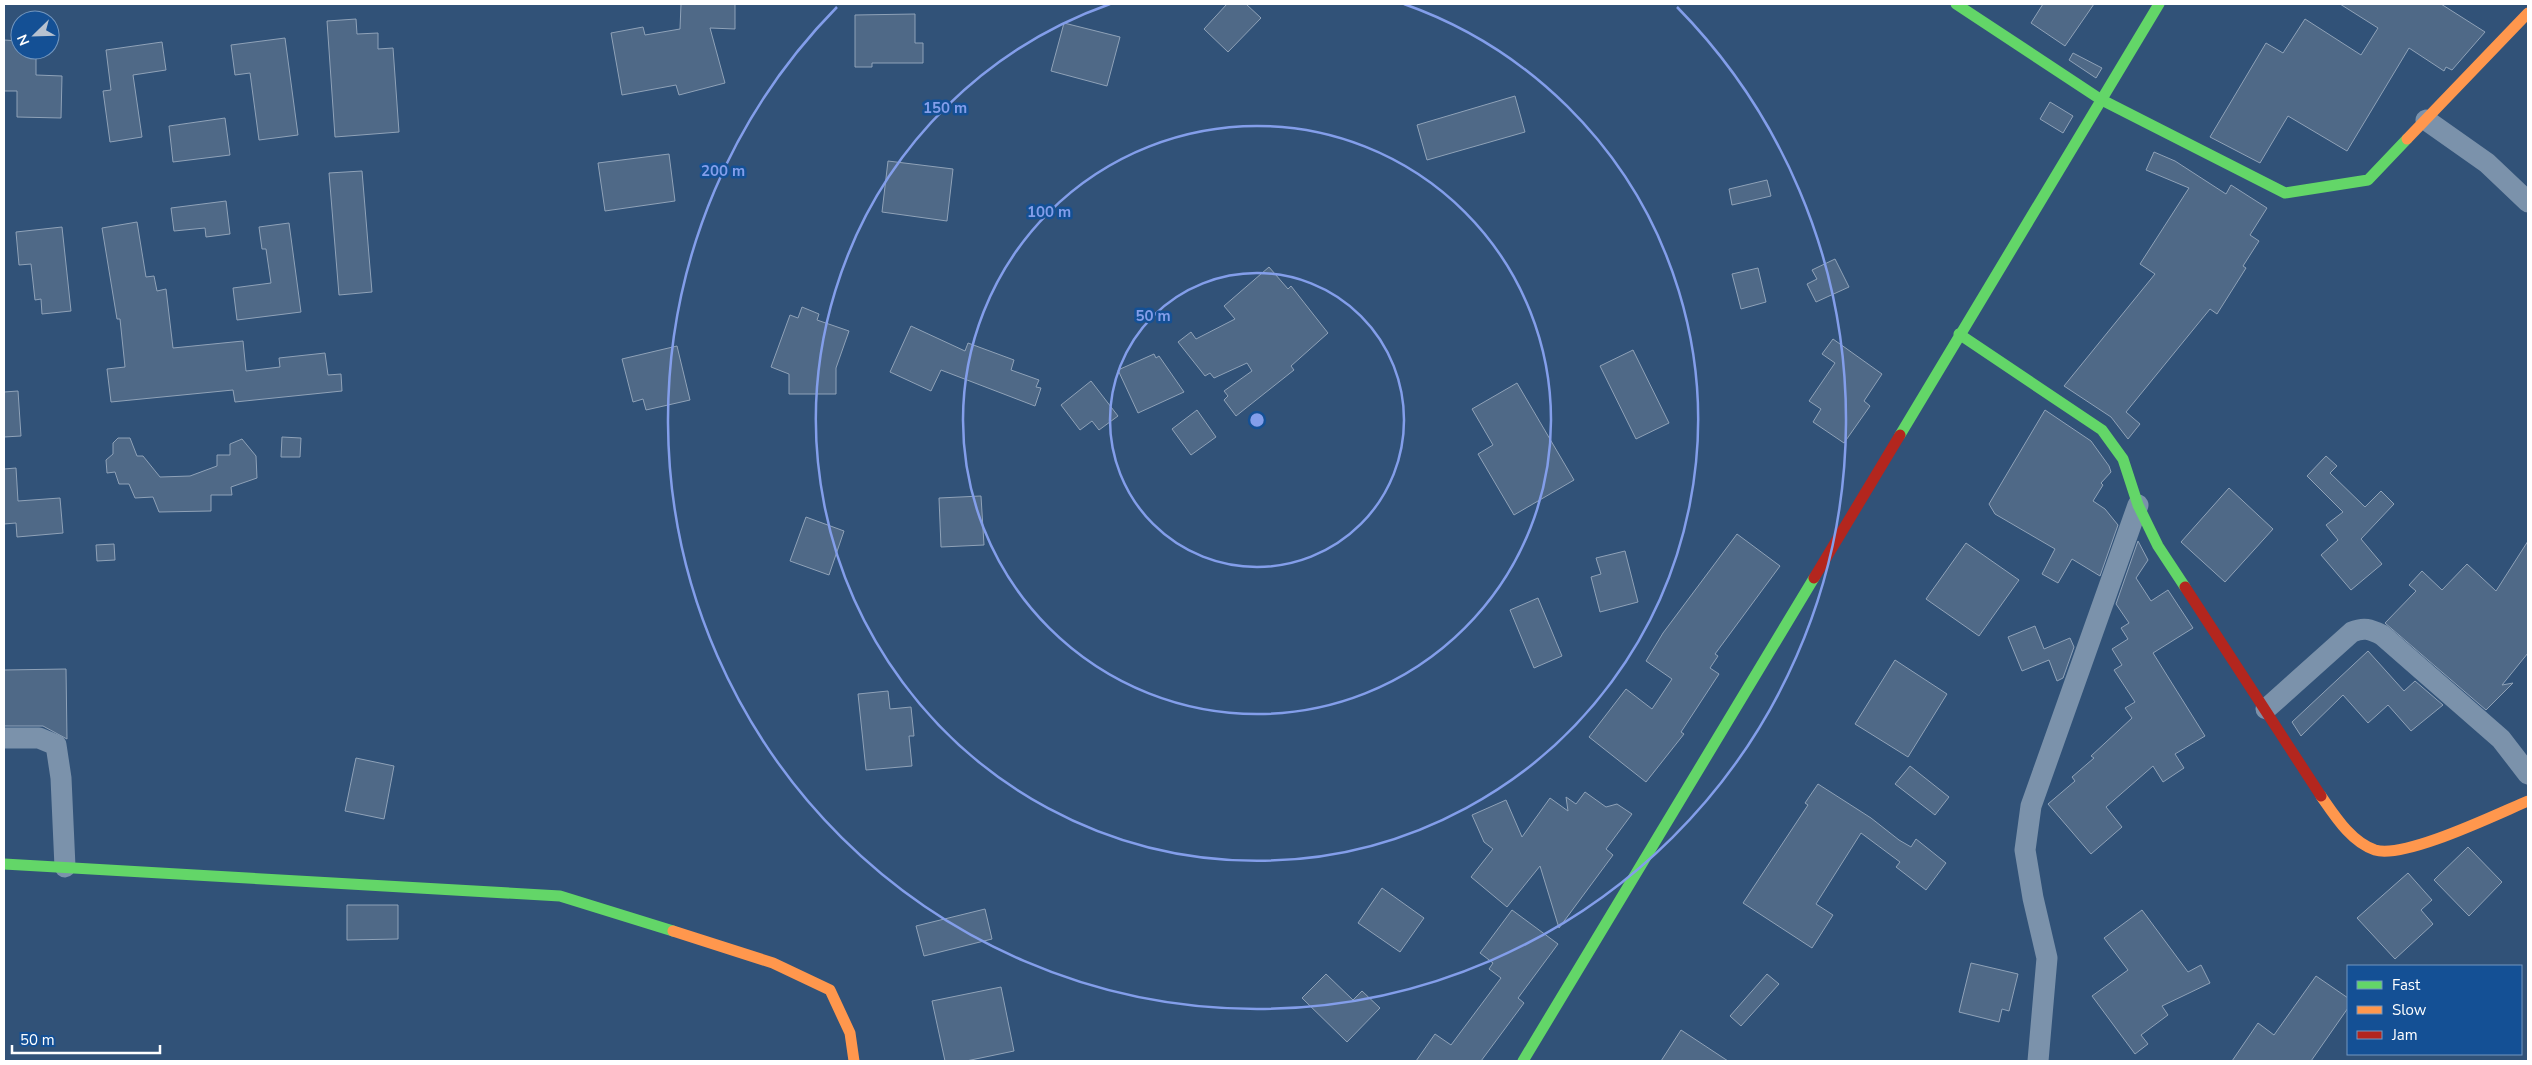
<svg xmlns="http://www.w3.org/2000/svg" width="2532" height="1065" font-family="'Nunito Sans',sans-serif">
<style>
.building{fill:#4f6987;stroke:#8fa2b8}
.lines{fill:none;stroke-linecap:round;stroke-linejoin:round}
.street{stroke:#7b92ab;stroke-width:21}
.fast{stroke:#63d668;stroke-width:11}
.slow{stroke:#ff974d;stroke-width:11}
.jam{stroke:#b3261e;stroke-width:11}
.ring{fill:none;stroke:#839eea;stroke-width:2.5}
.centre{fill:#839eea;stroke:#145095;stroke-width:2.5}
.ring-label{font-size:15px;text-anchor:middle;font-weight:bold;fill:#839eea;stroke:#145095;stroke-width:5;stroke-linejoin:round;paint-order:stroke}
</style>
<rect width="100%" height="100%" fill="#315278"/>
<g class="building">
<polygon points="681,4 735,4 735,29 710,28 725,83 679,95 676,85 622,95 611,33 643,27 645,35 680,29"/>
<polygon points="1227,4 1246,4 1261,18 1228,52 1204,29"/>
<polygon points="2043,4 2094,4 2065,46 2031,23"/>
<polygon points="2340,4 2441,4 2485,32 2452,70 2446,67 2444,71 2409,48 2347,151 2288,116 2260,163 2210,137 2266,43 2283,53 2305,19 2361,55 2378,28"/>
<polygon points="915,14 915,43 923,43 923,63 872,63 872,67 855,67 855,15"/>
<polygon points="356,19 357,34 378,33 378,49 393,48 399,132 335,137 327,21"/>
<polygon points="1064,23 1120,37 1107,86 1051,71"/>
<polygon points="285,38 298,135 259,140 250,73 235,75 231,45"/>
<polygon points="4,40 20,41 20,50 36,50 36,75 62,76 61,118 17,117 17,91 4,91"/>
<polygon points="162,42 166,70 133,75 142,137 110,142 103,91 111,90 106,50"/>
<polygon points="2073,53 2102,68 2096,78 2069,60"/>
<polygon points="1515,96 1525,132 1427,160 1417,125"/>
<polygon points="2050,102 2073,116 2063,133 2040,119"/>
<polygon points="225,118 230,155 173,162 169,126"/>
<polygon points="2154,152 2175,161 2226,194 2231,185 2267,208 2250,235 2259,241 2243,266 2246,268 2217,314 2210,309 2126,412 2140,424 2128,439 2111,417 2064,386 2155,274 2140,264 2189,188 2146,170"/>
<polygon points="669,154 675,201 605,211 598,163"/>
<polygon points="888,161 953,169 947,221 882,212"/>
<polygon points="362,171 372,292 339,295 329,173"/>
<polygon points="1767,180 1771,196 1732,205 1729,189"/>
<polygon points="226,201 230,234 206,237 205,228 174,231 171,208"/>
<polygon points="137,222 146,277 154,276 157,291 166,289 173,348 243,341 246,371 280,367 279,358 325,353 328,375 341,374 342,391 235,402 233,390 111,402 107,369 125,367 120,319 117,319 102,228"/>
<polygon points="289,223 301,312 237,320 233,288 271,283 266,249 262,249 259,227"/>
<polygon points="62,227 71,311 42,314 41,299 35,300 31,264 19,265 16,232"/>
<polygon points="1835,259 1849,287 1816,302 1807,284 1817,279 1812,270"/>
<polygon points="1269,267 1288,289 1291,286 1328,333 1291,366 1294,370 1236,416 1224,400 1228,396 1224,391 1252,371 1247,363 1214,378 1210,373 1205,376 1178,342 1191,332 1196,339 1235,319 1224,306"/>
<polygon points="1758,268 1766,302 1741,309 1732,274"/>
<polygon points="802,307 819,314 817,320 849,331 836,368 836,394 789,394 789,374 771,367 790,315 798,318"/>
<polygon points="911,326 965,351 968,343 1014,360 1011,370 1039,380 1036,387 1041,388 1035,406 941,370 931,391 890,372"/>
<polygon points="1833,339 1882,374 1864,401 1870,406 1844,443 1813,422 1821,409 1809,401 1835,363 1822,354"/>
<polygon points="677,346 690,400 646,410 643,399 633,402 622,359"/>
<polygon points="1633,350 1669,423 1636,439 1600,366"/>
<polygon points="1154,354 1156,358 1159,356 1184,392 1138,413 1118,370"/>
<polygon points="1091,381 1118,416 1099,430 1092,421 1080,430 1061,405"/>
<polygon points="1517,383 1574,480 1514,515 1478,454 1493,445 1472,409"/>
<polygon points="18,391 21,436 4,437 4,392"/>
<polygon points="1197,410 1216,437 1191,455 1172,429"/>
<polygon points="2045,410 2091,441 2109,466 2111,472 2101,483 2103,485 2093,501 2105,509 2118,525 2100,576 2072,559 2058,583 2042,574 2055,549 1995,514 1989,504"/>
<polygon points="282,437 301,438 300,457 281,457"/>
<polygon points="118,438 130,438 137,456 143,456 160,477 190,476 217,466 217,455 230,455 230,444 242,439 256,456 257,478 231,487 232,495 211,495 211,511 159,512 153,497 135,498 129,484 119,484 115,472 107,473 106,460 113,454 113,443"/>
<polygon points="2326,456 2337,466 2330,473 2365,507 2381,491 2394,504 2361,539 2382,564 2351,590 2321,555 2338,540 2326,525 2343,512 2307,476"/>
<polygon points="16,468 18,501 60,498 63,533 17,537 16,523 4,524 4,469"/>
<polygon points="2229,488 2273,529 2225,582 2181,542"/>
<polygon points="981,496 984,545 941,547 939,498"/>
<polygon points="806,517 844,531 829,575 790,561"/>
<polygon points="1737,534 1780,566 1715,654 1718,656 1710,668 1719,674 1681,732 1684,734 1646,782 1589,737 1626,689 1652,709 1672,679 1646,661 1663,633"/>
<polygon points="2138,541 2148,560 2136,578 2151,601 2168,590 2193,628 2153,653 2205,736 2175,754 2184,768 2163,782 2153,766 2106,807 2122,827 2091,854 2048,804 2075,781 2072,777 2094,758 2091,756 2132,718 2125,708 2135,702 2114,670 2122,665 2112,649 2128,639 2121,628 2129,623 2116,604"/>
<polygon points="2528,541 2528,653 2502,685 2513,683 2486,710 2385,623 2416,591 2409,585 2422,571 2442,590 2467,564 2496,591"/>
<polygon points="1966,543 2019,580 1979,636 1926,599"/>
<polygon points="114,544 115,560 97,561 96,545"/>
<polygon points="1625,551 1638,602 1600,612 1591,577 1601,574 1596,558"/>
<polygon points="1538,598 1562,656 1534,668 1510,610"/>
<polygon points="2035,626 2044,649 2070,638 2074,647 2063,678 2057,681 2049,660 2022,671 2008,637"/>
<polygon points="2368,651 2404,691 2415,681 2443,705 2411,731 2388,705 2368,723 2343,695 2301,736 2292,722"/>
<polygon points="1895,660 1947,694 1908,757 1855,724"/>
<polygon points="66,669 67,739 43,726 4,726 4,670"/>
<polygon points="888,691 890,709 911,707 914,736 909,736 912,766 866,770 858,694"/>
<polygon points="356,758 394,766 384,819 345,811"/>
<polygon points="1910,766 1949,797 1935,815 1895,784"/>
<polygon points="1818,784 1871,818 1899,840 1911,847 1916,839 1946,863 1926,890 1896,867 1900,862 1861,833 1816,904 1833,915 1812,948 1743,903 1808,805 1805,803"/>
<polygon points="1585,792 1606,807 1617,804 1632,814 1606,849 1613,855 1559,928 1540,866 1507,907 1471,877 1493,849 1484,842 1472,815 1506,800 1522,837 1550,798 1568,811 1566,797 1576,804"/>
<polygon points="2468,847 2502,882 2469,916 2434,880"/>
<polygon points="2408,873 2432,900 2421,910 2433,924 2395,959 2357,918"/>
<polygon points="1382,888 1424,918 1400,952 1358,923"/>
<polygon points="347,905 398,905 398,939 347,940"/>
<polygon points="985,909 992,939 924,956 916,926"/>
<polygon points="1512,910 1558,944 1518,998 1524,1003 1481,1061 1416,1061 1435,1034 1451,1045 1501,978 1489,969 1493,963 1480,953"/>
<polygon points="2142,910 2188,972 2201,965 2210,983 2162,1006 2168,1015 2141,1035 2148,1044 2135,1054 2092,996 2128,970 2104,938"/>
<polygon points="1971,963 2018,974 2009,1011 2002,1009 1999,1022 1959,1012"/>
<polygon points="1326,974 1353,1000 1362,991 1380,1008 1347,1042 1302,998"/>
<polygon points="1767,974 1779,984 1741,1026 1730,1016"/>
<polygon points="2316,976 2348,998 2348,1008 2311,1061 2232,1061 2258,1023 2274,1035"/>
<polygon points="1001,987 1014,1051 966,1061 945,1061 932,1001"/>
<polygon points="1681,1030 1728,1061 1661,1061"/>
</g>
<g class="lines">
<g class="street">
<polyline points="2426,120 2487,163 2528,202"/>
<path d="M2266,709L2352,632C2364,627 2370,629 2382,635L2501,739L2528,774"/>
<polyline points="4,738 39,738 56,745 61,778 65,867"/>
<polyline points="2038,1061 2047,958 2033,898 2025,850 2031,806 2138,505"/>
</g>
<g class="fast">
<polyline points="1956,4 2100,99 2285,193 2368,180 2407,139"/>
<polyline points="1959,334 2102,430 2123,459 2138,505 2158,546 2185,587"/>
<polyline points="1900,435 2159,4"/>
<polyline points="4,864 560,896 673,931"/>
<polyline points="1523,1061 1814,578"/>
</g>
<g class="slow">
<polyline points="2407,139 2528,13"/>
<path d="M2321,796C2335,816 2351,842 2375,850C2405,859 2497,814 2528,801"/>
<polyline points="673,931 773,963 830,990 850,1033 854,1061"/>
</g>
<g class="jam">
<polyline points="1814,578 1900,435"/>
<polyline points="2185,587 2321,796"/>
</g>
</g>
<g class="ring">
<circle cx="1257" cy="420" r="147"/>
<circle cx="1257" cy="420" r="294"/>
<path d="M1404 4A441 441 0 1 1 1110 4"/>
<path d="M1677 7A589 589 0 1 1 837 7"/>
</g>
<circle cx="1257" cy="420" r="8" class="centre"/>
<g class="ring-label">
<text x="945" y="113">150 m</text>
<text x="723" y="176">200 m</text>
<text x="1049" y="217">100 m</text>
<text x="1153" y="321">50 m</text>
</g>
<rect width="2532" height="1065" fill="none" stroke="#ffffff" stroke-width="10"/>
<rect x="2347" y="965" width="175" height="90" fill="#145095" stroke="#7296bf"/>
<rect x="2357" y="981" width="25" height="8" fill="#63d668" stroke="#7296bf"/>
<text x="2392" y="990" font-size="15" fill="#ffffff">Fast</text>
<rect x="2357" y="1006" width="25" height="8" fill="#ff974d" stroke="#7296bf"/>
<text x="2392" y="1015" font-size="15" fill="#ffffff">Slow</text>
<rect x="2357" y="1031" width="25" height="8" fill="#b3261e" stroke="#7296bf"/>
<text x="2392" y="1040" font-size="15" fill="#ffffff">Jam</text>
<g transform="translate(35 35) rotate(247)"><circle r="24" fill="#145095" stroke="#7296bf"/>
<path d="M0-4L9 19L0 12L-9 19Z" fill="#b7c2d0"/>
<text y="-8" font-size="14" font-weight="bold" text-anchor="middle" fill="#ffffff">N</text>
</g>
<path d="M12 1045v8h148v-8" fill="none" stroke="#ffffff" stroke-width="2.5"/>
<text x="20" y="1045" font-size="15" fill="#ffffff" stroke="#145095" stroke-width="4" paint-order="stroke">50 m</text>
</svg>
